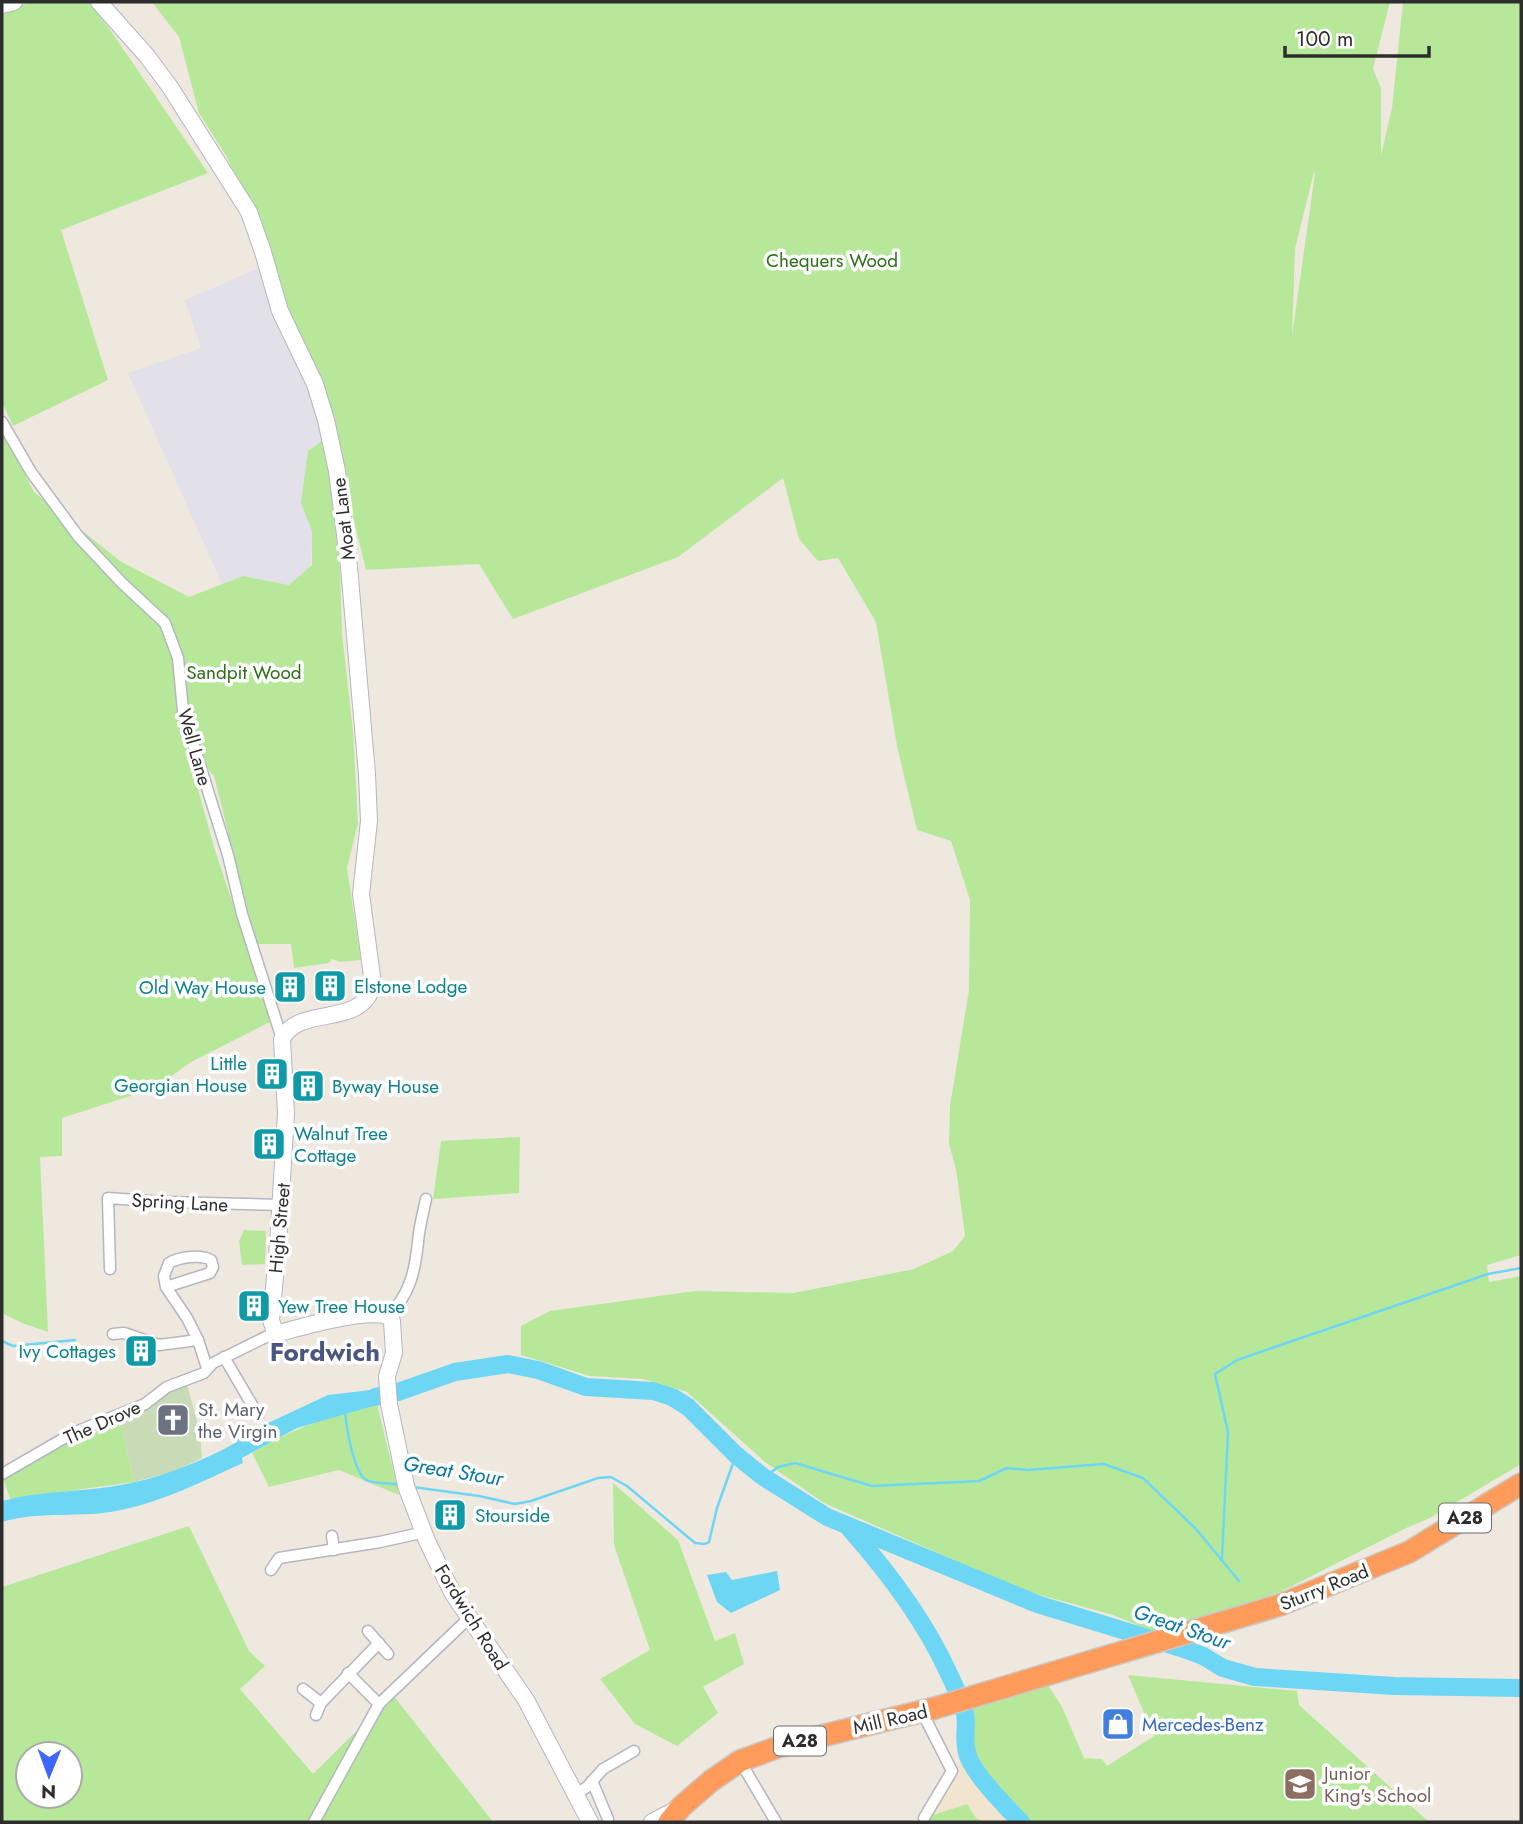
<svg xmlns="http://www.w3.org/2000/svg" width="1523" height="1824" font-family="Jost,sans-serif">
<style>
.industrial{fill:#e2e0e8}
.education{fill:#f1e5cf}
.green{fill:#b7e89a;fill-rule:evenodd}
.cemetery{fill:#c9dab6}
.water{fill:#6ed6f5}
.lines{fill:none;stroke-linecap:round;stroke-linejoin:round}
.stream{stroke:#6ed6f5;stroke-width:2.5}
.river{stroke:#6ed6f5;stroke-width:18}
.street-casing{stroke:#b3b6c1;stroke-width:13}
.secondary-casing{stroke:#b3b6c1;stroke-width:18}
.highway-casing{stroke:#c8c8c8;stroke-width:24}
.street{stroke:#fff;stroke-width:10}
.secondary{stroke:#fff;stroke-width:16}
.highway{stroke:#ff9c5b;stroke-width:21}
.labels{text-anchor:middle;stroke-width:7;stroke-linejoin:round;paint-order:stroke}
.shield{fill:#fff;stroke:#6c6c6c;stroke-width:2}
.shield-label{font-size:18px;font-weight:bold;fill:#2d2d2d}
.park-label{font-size:19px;fill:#2d7017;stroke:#fff}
.street-label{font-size:19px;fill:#2d2d2d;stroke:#fff}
.culture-label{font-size:19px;fill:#0d838f;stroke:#fff;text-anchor:start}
.worship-label{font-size:19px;fill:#5b616d;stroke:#fff;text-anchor:start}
.shop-label{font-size:19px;fill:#366cbe;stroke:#fff;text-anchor:start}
.education-label{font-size:19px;fill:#785e54;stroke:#fff;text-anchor:start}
.water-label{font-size:21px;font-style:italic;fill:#0776a8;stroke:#fff}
.district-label{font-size:26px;font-weight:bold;fill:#4a5681;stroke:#fff}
</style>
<rect width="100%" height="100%" fill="#efe8df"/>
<polygon class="industrial" points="259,268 306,381 325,439 301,503 313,531 310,568 289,585 243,576 222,584 128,373 201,348 185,300"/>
<polygon class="education" points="960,1760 1014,1822 924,1822 924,1818 933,1814"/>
<g class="green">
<polygon points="30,2 91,2 208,173 61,230 108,380 13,426 2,402 2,12"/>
<path d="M152,2H1390L1373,69L1381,88V155L1392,108L1403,2H1521V1255L1487,1265L1489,1282L1521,1276V1464L1430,1518L1406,1528L1280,1592L1161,1635L1113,1615L1022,1590L824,1503L765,1462L687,1392L643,1379L590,1376L521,1355V1326L550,1311L695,1291L794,1293L914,1269L953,1251L965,1236L956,1169L949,1144L950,1106L969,990L970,900L951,841L917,830L897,746L876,622L838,558L818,561L799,539L783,478L678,557L513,619L479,564L366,570L322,389L227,157L199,113L179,37ZM1314,172L1315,173L1292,336L1295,249Z"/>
<polygon points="2,430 34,492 120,561 189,597 243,576 289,585 312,565 312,531 301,503 308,451 325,439 340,569 342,634 353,731 358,824 347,868 361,960 340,962 332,959 329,963 294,968 291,944 256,944 214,776 186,746 214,847 272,1021 191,1062 155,1088 62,1118 62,1156 40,1157 48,1332 22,1323 2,1313"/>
<polygon points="520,1137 519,1193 433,1199 441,1141"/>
<polygon points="244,1230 266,1231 265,1264 242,1265 239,1241"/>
<path d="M377,1404L399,1495L339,1470L269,1487L252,1453C291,1430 333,1412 377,1404Z"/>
<polygon points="120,1419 134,1482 10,1499 3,1478 72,1440"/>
<polygon points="613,1483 678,1540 715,1641 735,1633 744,1664 703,1687 718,1713 677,1746 635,1724 600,1679 650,1650 614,1545"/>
<path d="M189,1526L249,1651L265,1666L240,1689L313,1774L393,1695L493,1822H2V1587ZM28,1754H70V1796H28Z"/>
<path d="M1128,1675L1297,1691L1299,1705L1429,1822H1027C1007,1801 972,1767 968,1738C966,1727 971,1720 968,1706L1046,1682L1062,1707L1084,1758L1102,1759L1107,1766L1154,1736Z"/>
<polygon points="967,1804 976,1818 984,1822 926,1822 924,1818"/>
</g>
<polygon class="cemetery" points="187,1384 200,1432 202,1458 175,1471 134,1482 120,1419 168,1390"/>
<g class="water">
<path d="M379,1389L385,1391L384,1403L297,1428L242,1458L243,1463C203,1481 164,1501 121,1510C82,1519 41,1510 2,1522V1501C38,1491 78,1492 115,1486C158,1479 199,1463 237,1442L238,1437L328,1395Z"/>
<polygon points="777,1571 780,1590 731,1613 717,1602 707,1575 726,1572 732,1580"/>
</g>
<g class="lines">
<g class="stream">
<polyline points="2,1341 13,1346 75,1340"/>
<path d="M345,1410C346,1425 353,1471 366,1480C374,1484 390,1483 400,1485"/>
<polyline points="765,1477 778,1467 795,1463 872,1486 979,1481 1007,1468 1028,1470 1104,1464 1143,1478 1196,1529 1239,1581"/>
<polyline points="413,1487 479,1496 515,1504 531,1501 598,1478 611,1477 627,1486 695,1543 705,1544 709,1542 717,1508 736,1455"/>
<polyline points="1222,1558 1228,1432 1215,1374 1237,1360 1488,1274 1521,1268"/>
</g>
<g class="river">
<polyline points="375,1397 398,1392 455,1372 508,1364 538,1370 586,1387 653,1391 672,1397 688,1407 736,1455 762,1476 827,1517 1037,1604 1187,1650 1203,1656 1223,1668 1255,1677 1394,1686 1521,1688"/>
<path d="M850,1529C889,1573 925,1621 949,1674C955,1686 961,1701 965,1714C968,1727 962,1738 968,1756C974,1774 1006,1807 1021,1822"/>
</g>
<defs>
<g id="street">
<polyline points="2,422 31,472 78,536 122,583 165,623 178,658 183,711 228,855 242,914 282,1039"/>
<polyline points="110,1269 108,1198 165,1202 281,1205"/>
<path d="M166,1287L210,1273L213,1267L211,1260C201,1254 179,1257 169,1263L164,1276L166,1287L187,1318L198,1340L207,1368"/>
<path d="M388,1316C410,1295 415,1271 418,1242C419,1228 423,1213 426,1199"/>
<polyline points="113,1334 124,1333 159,1345 198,1340"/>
<polyline points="224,1357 258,1415"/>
<polyline points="2,1474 73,1433 145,1404 167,1387 204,1373 213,1363 276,1332"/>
<polyline points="332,1536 334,1550"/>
<polyline points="271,1570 279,1558 380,1542 425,1532"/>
<polyline points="368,1631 388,1654"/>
<polyline points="348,1673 379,1704"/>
<polyline points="303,1689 321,1703"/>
<polyline points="922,1712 952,1771 924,1818"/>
<polyline points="316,1715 321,1703 379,1643"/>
<polyline points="740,1761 776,1822"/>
<polyline points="592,1781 608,1819"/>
<polyline points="576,1794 587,1787 603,1769 634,1751"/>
<polyline points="314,1822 379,1704 469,1618"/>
</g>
<g id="secondary">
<path d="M99,2L147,56L170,87L249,212L263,252L280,311L315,384L326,420L337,471L349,567L367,774L369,821L361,894L373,984C362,1030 300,1003 282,1039L286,1114L278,1244L271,1320L274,1329L279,1333C306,1326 363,1309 388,1316L392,1321L394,1353L387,1376L389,1404L406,1486L427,1541L453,1594L526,1700L590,1822"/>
<polyline points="2,5 14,2"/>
<polyline points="652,1822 677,1809"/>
</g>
<polyline id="highway" points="669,1822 681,1807 711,1781 740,1761 781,1746 935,1708 1280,1605 1409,1552 1521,1484"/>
</defs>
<use href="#street" class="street-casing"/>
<use href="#secondary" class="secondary-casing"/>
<use href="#highway" class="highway-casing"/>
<use href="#street" class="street"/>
<use href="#secondary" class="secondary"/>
<use href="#highway" class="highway"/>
</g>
<defs>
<symbol id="building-square" viewBox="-11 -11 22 22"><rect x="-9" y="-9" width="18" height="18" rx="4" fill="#0f9aa8" stroke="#fff"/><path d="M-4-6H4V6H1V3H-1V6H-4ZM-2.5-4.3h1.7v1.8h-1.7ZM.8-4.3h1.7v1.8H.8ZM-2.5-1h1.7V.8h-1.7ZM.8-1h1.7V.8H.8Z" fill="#fff"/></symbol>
<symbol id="church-square" viewBox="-11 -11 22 22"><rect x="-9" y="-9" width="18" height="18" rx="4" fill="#6b7280" stroke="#fff"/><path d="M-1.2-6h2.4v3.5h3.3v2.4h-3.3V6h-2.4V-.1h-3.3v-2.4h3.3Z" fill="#fff"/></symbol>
<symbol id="shop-square" viewBox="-11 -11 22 22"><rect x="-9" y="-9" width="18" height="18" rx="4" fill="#3f7fe0" stroke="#fff"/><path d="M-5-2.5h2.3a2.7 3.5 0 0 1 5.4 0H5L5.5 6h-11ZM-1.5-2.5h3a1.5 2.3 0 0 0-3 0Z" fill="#fff"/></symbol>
<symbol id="school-square" viewBox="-11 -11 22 22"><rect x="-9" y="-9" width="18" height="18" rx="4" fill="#8d6e63" stroke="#fff"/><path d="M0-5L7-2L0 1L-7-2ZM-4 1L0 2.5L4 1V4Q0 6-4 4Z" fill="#fff"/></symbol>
</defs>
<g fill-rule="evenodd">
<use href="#building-square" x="311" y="967" width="38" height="38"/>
<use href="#building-square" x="271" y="968" width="38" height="38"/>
<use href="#building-square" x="253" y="1055" width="38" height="38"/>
<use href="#building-square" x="289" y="1067" width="38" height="38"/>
<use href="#building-square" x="250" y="1125" width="38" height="38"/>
<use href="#building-square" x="235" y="1287" width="38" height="38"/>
<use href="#building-square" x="122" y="1332" width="38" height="38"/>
<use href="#church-square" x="154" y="1401" width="38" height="38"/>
<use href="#building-square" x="431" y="1496" width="38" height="38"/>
<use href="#shop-square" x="1099" y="1705" width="38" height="38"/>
<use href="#school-square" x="1281" y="1765" width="38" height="38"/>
</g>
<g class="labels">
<g class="shield">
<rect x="1439" y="1503.5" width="52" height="29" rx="5"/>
<rect x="774" y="1726.5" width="52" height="29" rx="5"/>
</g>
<g class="shield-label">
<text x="1465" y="1524">A28</text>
<text x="800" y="1747">A28</text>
</g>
<g class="park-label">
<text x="832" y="267">Chequers Wood</text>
<text x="244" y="679">Sandpit Wood</text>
</g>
<g class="street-label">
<text transform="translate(343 519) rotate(-97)" y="7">Moat Lane</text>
<text transform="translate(195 747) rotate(74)" y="7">Well Lane</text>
<text transform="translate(180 1202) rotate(3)" y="7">Spring Lane</text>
<text transform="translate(279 1228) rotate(-85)" y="7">High Street</text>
<text transform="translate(102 1422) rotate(-24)" y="7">The Drove</text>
<text transform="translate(1324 1587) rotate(-22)" y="7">Sturry Road</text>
<text transform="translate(472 1617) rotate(58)" y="7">Fordwich Road</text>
<text transform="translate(890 1719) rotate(-13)" y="7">Mill Road</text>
</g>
<g class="culture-label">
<text x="354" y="993">Elstone Lodge</text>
<text x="266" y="994" text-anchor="end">Old Way House</text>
<text x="247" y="1070" text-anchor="end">Little<tspan x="247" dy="22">Georgian House</tspan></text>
<text x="332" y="1093">Byway House</text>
<text x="294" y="1140">Walnut Tree<tspan x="294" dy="22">Cottage</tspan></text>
<text x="278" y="1313">Yew Tree House</text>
<text x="116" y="1358" text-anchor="end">Ivy Cottages</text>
<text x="475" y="1522">Stourside</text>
</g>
<g class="worship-label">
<text x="198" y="1416">St. Mary<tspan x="198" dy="22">the Virgin</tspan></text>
</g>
<g class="shop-label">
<text x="1142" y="1731">Mercedes-Benz</text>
</g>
<g class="education-label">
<text x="1324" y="1780">Junior<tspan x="1324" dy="22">King's School</tspan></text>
</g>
<g class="water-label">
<text transform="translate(453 1471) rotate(9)" y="7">Great Stour</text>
<text transform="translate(1182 1627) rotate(19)" y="7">Great Stour</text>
</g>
<g class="district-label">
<text x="325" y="1361">Fordwich</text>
</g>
</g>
<rect width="1523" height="1824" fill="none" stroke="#2d2d2d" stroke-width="7"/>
<g transform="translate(49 1775) rotate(181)"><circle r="33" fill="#ffffff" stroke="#ababab" stroke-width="2"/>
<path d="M0-5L12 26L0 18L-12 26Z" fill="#3d67ff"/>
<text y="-10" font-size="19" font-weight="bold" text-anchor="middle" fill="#2d2d2d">N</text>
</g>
<path d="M1285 46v10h144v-10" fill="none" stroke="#2d2d2d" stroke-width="3.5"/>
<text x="1296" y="46" font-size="21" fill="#2d2d2d" stroke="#ffffff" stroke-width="5" paint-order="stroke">100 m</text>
</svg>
